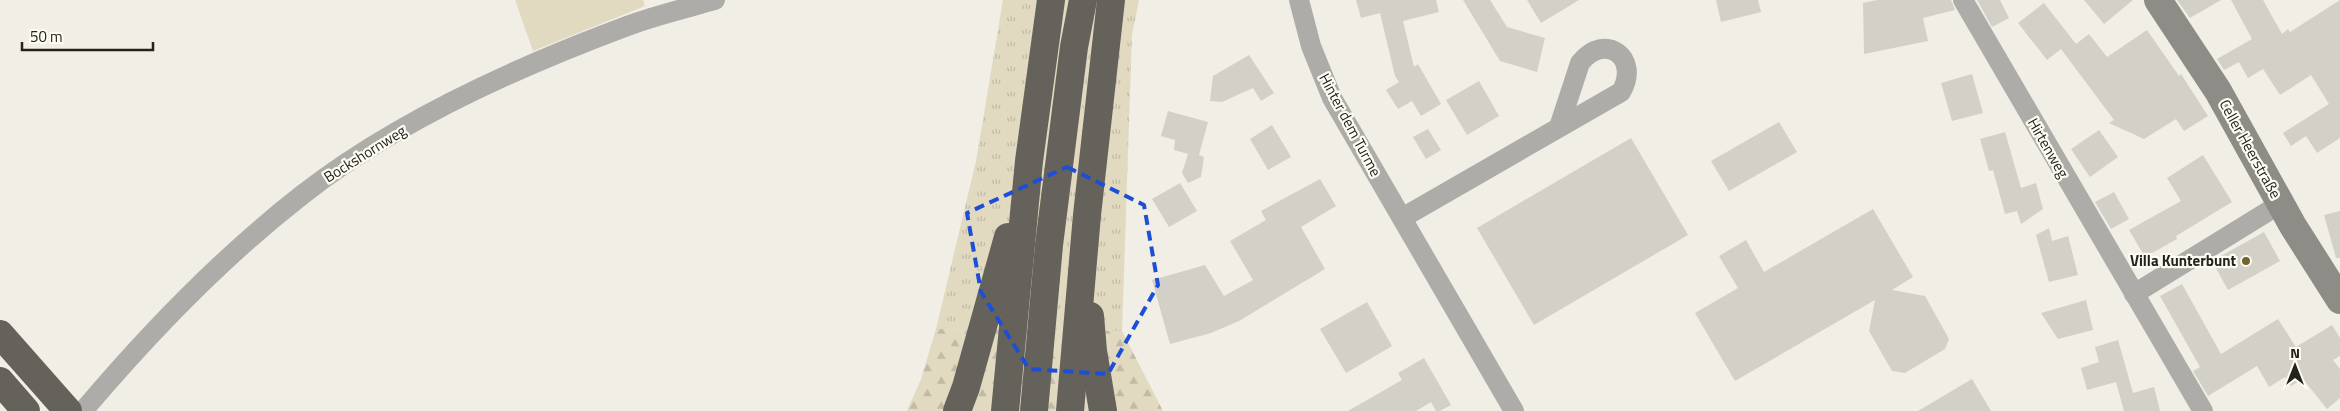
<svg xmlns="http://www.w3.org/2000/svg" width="2340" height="411" font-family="'Titillium Web',sans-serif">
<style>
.grass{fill:url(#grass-tufts)}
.forest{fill:url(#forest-firs)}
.garden{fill:#e2d9c1}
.building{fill:#d3d0c8}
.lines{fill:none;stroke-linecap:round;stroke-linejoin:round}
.minor{stroke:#adaca9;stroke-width:20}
.secondary{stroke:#8e8c87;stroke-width:28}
.motorway{stroke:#64625b;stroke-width:28}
.marked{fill:none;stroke:#1d4ed8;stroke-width:4;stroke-dasharray:10 6;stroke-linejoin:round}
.poi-dot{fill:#746230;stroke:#fefbf3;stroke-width:2}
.labels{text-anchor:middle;stroke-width:4.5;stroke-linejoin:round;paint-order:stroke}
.street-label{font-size:15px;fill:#23221f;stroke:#fefbf3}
.poi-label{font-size:15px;font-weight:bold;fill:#23221f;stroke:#fefbf3;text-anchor:end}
</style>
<defs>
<pattern id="grass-tufts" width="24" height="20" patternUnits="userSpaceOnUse" patternTransform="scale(1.25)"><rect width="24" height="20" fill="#e2d9c1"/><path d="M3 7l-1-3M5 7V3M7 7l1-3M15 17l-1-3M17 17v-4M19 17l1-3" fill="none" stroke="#c2baa5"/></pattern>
<pattern id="forest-firs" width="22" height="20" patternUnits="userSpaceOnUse" patternTransform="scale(1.25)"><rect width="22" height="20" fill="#e2d9c1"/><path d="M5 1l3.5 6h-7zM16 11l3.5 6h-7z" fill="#c2baa5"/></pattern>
</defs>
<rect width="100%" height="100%" fill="#f1eee6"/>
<polygon class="grass" points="1003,0 1139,0 1132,35 1122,331 936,329 976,161"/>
<polygon class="forest" points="936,329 1122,331 1163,411 907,411 921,379"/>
<polygon class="garden" points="515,0 643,0 645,6 533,51"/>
<g class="building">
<polygon points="1356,0 1436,0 1439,12 1403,21 1414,67 1418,64 1441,104 1421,116 1412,101 1398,109 1386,90 1399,82 1395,76 1380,13 1361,18"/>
<polygon points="1463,0 1490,0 1507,27 1545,38 1537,72 1500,61"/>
<polygon points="1527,0 1579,0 1541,23"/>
<polygon points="1716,0 1758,0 1761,12 1721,22"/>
<polygon points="1877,0 1951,0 1955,10 1923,18 1928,41 1864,54 1863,3"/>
<polygon points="1977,0 2000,0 2009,18 1992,27"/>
<polygon points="2084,0 2133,0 2104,24"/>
<polygon points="2177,0 2221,0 2190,18"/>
<polygon points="2231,0 2263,0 2282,34 2288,29 2290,32 2340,0 2340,138 2317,153 2306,136 2291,146 2283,133 2329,104 2311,75 2280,95 2263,69 2248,78 2239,62 2224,70 2217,59 2252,39"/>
<polygon points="2044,3 2076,44 2089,34 2107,57 2147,30 2179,76 2181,74 2208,116 2184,131 2176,119 2144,139 2109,123 2114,120 2061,49 2047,60 2018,23"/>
<polygon points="1249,55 1274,93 1261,101 1253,88 1222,102 1210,101 1213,76"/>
<polygon points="1972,74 1983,113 1952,121 1941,83"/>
<polygon points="1479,81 1499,116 1467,135 1446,100"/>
<polygon points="1168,111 1208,122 1199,155 1204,157 1201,177 1188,183 1182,173 1188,154 1174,150 1175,140 1161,136"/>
<polygon points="1779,122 1797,152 1729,191 1711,161"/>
<polygon points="1272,125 1291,157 1268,170 1250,139"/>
<polygon points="1428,129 1441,150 1426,159 1413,137"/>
<polygon points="2099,130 2118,157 2090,177 2071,149"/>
<polygon points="2005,132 2021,188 2036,183 2043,209 2021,224 2017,211 2005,214 1993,170 1989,171 1980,139"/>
<polygon points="1631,138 1688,235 1534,325 1477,228"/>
<polygon points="2203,155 2232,202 2176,236 2177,239 2145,257 2129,230 2181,201 2167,178"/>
<polygon points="1320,179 1336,206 1301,227 1325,269 1239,321 1211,333 1170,344 1152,280 1205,265 1224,296 1253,280 1230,241 1266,220 1261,211"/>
<polygon points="1180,183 1197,211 1169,227 1152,199"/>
<polygon points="2114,192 2129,219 2111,229 2095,202"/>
<polygon points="1873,209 1913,277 1892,290 1925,296 1949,339 1945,349 1905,373 1892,371 1869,331 1875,300 1735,381 1695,313 1738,288 1719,256 1746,240 1764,272"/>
<polygon points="2340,211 2340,258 2336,258 2324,215"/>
<polygon points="2049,228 2052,241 2068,236 2078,275 2049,282 2036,235"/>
<polygon points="2264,232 2280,261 2228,290 2212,261"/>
<polygon points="2182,284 2221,354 2278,319 2296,347 2332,325 2340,338 2340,356 2333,360 2340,369 2340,398 2327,409 2303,379 2291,386 2285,377 2269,387 2257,366 2208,396 2193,371 2200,367 2160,296"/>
<polygon points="2086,300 2093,330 2058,339 2041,313"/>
<polygon points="1367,302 1392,346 1346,373 1320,329"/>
<polygon points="2118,340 2133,393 2154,387 2160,411 2124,411 2116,382 2087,390 2081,368 2099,362 2095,347"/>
<polygon points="1424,358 1451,405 1440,411 1436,411 1431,402 1416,411 1348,411 1402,380 1398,373"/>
<polygon points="1972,379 1991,411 1918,411"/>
</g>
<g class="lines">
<g class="minor">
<polyline points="1299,0 1311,46 1332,98 1514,411"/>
<polyline points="1963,0 2203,411"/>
<path d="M1402,218L1621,92C1641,58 1605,31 1580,63L1559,127"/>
<polyline points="2134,294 2280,204"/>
<path d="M83,411C149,333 221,258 302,195C395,122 519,66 630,25C657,15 687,8 715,0"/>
</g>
<polyline class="secondary" points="2158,0 2218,91 2293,226 2340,300"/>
<g class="motorway">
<polyline points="1090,316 1093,351 1103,411"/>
<polyline points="0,334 68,411"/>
<polyline points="0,381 26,411"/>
<polyline points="957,411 966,387 1008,237"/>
<polyline points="1005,411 1029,161 1051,0"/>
<polyline points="1034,411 1049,245 1074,47 1083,0"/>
<polyline points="1070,411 1087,215 1111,0"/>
</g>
</g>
<path class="marked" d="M1067,167L1144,205L1158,285L1108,374L1029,369L981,292L967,213Z"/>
<circle class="poi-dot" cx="2246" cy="261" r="5"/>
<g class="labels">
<g class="street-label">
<text transform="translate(1350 125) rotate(62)" y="5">Hinter dem Turme</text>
<text transform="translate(2048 148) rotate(60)" y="5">Hirtenweg</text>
<text transform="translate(2250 149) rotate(61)" y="5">Celler Heerstraße</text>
<text transform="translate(365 154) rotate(-32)" y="5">Bockshornweg</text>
</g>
<g class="poi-label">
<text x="2236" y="266">Villa Kunterbunt</text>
</g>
</g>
<g transform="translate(2295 366)" stroke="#fefbf3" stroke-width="4" paint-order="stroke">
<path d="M0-4L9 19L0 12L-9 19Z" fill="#23221f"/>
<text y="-8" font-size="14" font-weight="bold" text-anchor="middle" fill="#23221f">N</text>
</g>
<path d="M22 42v8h131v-8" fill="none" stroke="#23221f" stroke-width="2.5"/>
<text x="30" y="42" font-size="15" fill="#23221f" stroke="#fefbf3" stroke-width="4" paint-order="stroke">50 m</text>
</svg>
